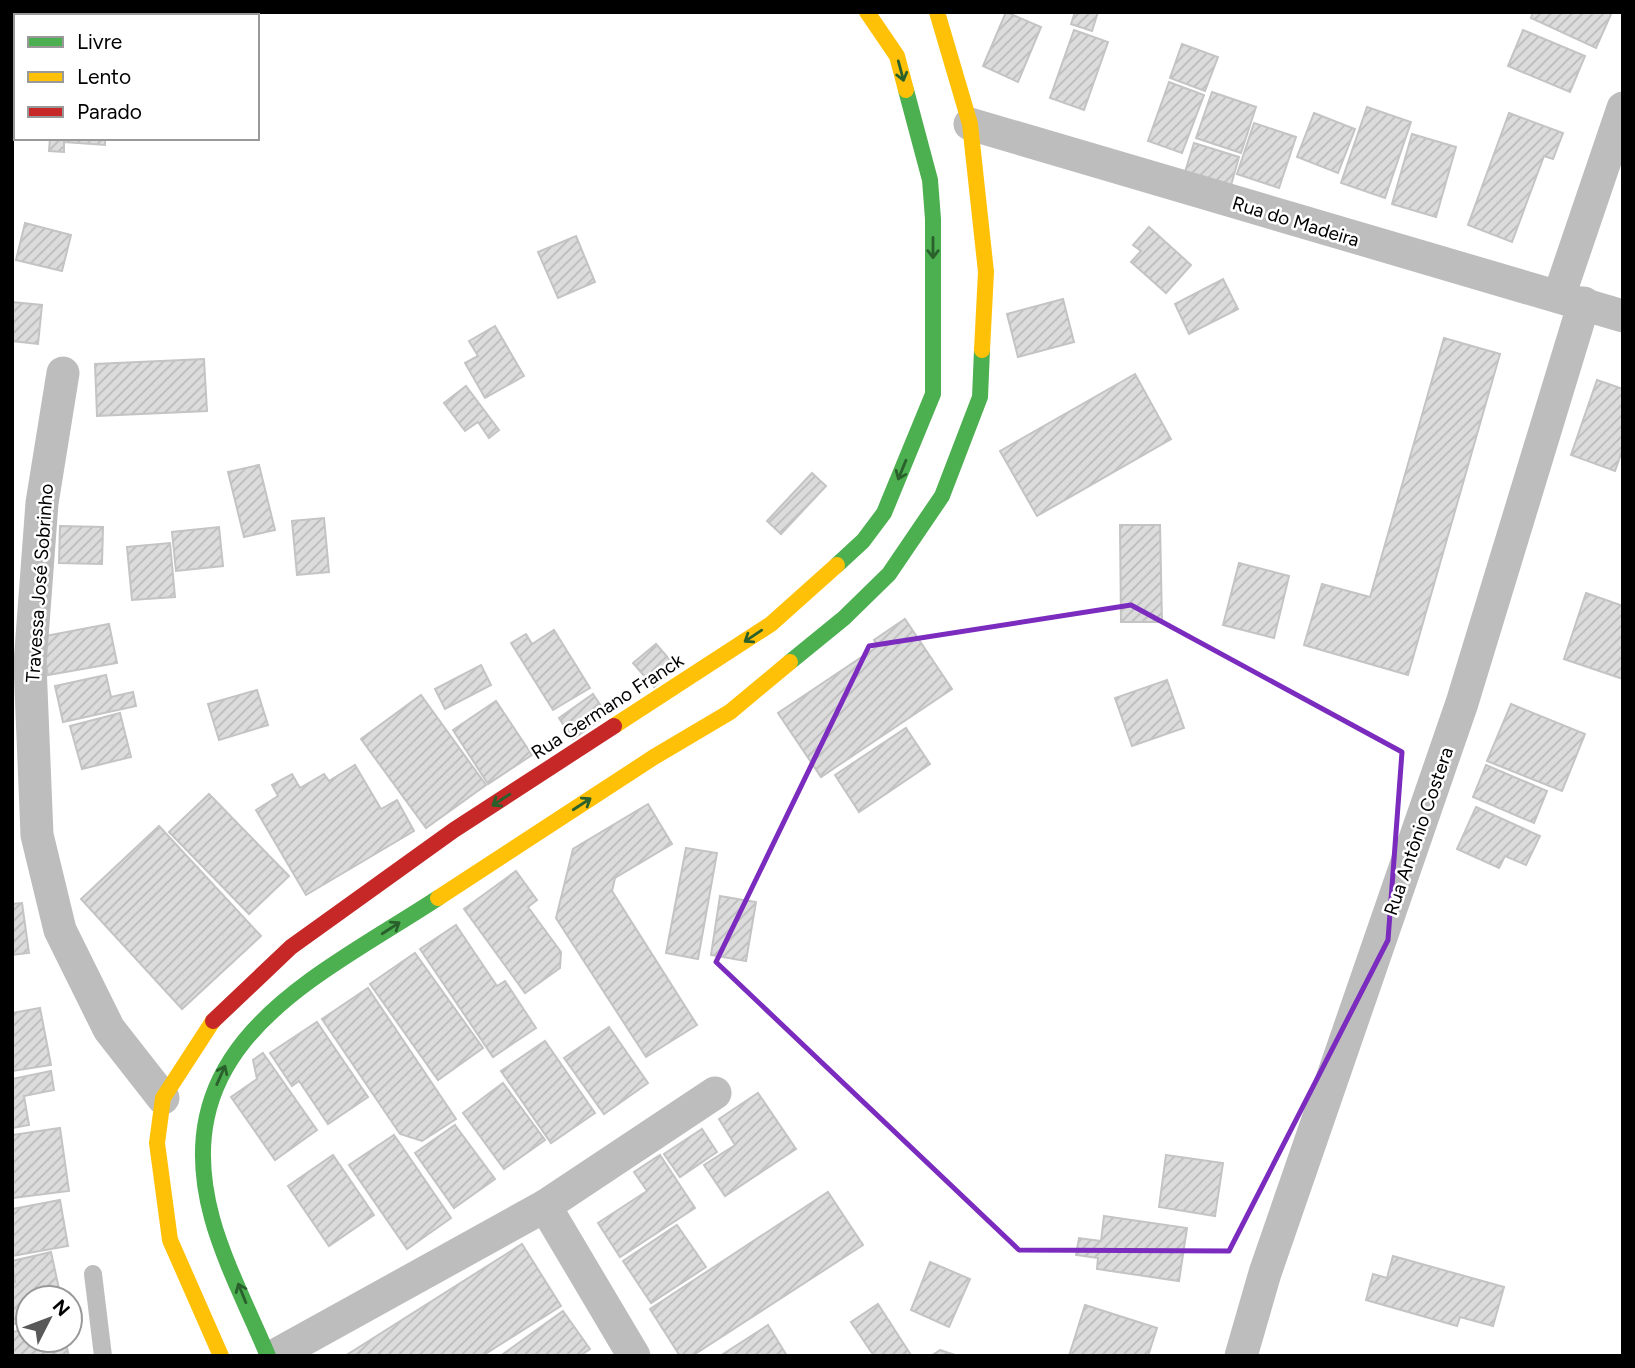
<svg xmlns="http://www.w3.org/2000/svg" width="1635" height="1368" font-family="Figtree,sans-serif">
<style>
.building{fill:url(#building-hatch);stroke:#c4c4c4;stroke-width:2}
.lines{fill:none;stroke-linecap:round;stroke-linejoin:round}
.lane{stroke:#bdbdbd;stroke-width:18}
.street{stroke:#bdbdbd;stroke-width:33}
.fast{stroke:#4caf50;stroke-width:16}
.slow{stroke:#ffc107;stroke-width:16}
.jam{stroke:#c62828;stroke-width:16}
.oneway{stroke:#2a602c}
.marked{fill:none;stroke:#7b2cbf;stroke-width:5;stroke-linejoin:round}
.labels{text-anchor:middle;stroke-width:5;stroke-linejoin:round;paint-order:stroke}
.street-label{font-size:19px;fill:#000;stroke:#fff}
</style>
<defs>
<pattern id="building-hatch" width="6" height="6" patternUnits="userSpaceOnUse" patternTransform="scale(1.75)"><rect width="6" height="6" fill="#dcdcdc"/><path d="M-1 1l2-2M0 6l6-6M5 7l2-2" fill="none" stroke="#bbb"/></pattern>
</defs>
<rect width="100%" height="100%" fill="#fff"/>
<g class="building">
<polygon points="1006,12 1041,27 1018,82 983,66"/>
<polygon points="1075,12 1098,12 1092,31 1071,24"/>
<polygon points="1533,12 1612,12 1596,48 1531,18"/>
<polygon points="1074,30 1108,42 1084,110 1050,98"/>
<polygon points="1523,30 1585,56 1570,92 1508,66"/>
<polygon points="1182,44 1218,57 1205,91 1170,78"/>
<polygon points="1169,82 1204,95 1182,153 1148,141"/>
<polygon points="1212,92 1256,107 1241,153 1196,138"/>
<polygon points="1367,107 1411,122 1385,198 1341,183"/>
<polygon points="1314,113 1355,129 1338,173 1297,157"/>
<polygon points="1509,113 1563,133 1553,159 1544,156 1512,242 1468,225"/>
<polygon points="1254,123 1296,137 1279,188 1237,174"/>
<polygon points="1412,134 1456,147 1436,217 1392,204"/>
<polygon points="50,138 105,138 105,145 64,142 64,152 49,151"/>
<polygon points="1194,143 1239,157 1230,189 1184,175"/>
<polygon points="25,223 71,235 62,271 16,260"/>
<polygon points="1149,227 1191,265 1166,293 1131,262 1141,251 1133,245"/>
<polygon points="576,236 595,282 558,298 538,252"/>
<polygon points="1223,279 1238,309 1189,334 1175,304"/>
<polygon points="1063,299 1074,342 1018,357 1007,314"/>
<polygon points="12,302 42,305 38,344 12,341"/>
<polygon points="495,326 524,376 485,398 465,363 478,356 469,341"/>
<polygon points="1444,338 1500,354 1408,675 1304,645 1322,584 1370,597"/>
<polygon points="204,359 207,411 97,416 95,364"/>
<polygon points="1135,374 1171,439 1037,516 1000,451"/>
<polygon points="1597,380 1623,389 1623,448 1615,471 1571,455"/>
<polygon points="466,386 499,430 489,438 478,422 465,431 444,403"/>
<polygon points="259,465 275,530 244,537 228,472"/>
<polygon points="812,473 826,486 781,534 767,521"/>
<polygon points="324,518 329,572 297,575 292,521"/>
<polygon points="1120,525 1160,525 1162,622 1121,622"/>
<polygon points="60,526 103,527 102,564 59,563"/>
<polygon points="219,527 223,566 176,571 172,532"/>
<polygon points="170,543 175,597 132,600 127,547"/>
<polygon points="1239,563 1289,576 1274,638 1223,625"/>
<polygon points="1586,593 1623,606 1623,679 1564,659"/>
<polygon points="905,619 952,689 821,777 778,713 878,646 874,640"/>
<polygon points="109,624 117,663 48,675 40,637"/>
<polygon points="554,630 590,688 553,710 511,643 526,634 532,644"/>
<polygon points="656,644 676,667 654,687 633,663"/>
<polygon points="481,665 491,685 445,709 435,689"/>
<polygon points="106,675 111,697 133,692 136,706 63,722 55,686"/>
<polygon points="1167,680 1184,728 1132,746 1115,698"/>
<polygon points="257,690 268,725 219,740 208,704"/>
<polygon points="593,694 607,715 573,739 559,718"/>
<polygon points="421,695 486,785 426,828 361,739"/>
<polygon points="496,701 532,755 488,784 453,730"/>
<polygon points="1511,704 1585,734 1562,791 1487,761"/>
<polygon points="120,713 131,757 82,769 70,726"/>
<polygon points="906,728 930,764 859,812 835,775"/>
<polygon points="355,765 381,809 397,800 414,831 306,895 256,810 278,796 272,785 292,774 300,788 324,774 329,781"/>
<polygon points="1486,765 1547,791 1534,823 1473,797"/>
<polygon points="209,794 289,876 249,914 169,832"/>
<polygon points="648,804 672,844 615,878 612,891 697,1025 646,1057 556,918 573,849"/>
<polygon points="1476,807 1540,836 1526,865 1505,856 1499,868 1457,849"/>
<polygon points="159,826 261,936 182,1009 81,899"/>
<polygon points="686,848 717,853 698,959 666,953"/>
<polygon points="516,871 537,900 528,907 561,952 560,968 525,993 464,909"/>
<polygon points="720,896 756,902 746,961 711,955"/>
<polygon points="22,903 29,953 12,955 12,904"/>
<polygon points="456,925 497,986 505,981 536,1028 493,1057 420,949"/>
<polygon points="415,953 483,1048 438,1080 370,984"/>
<polygon points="368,988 456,1119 422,1141 400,1134 322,1019"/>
<polygon points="40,1008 51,1065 12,1071 12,1013"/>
<polygon points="317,1022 368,1097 328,1124 299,1081 292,1086 270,1053"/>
<polygon points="609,1027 648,1083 604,1114 564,1058"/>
<polygon points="545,1041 595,1113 551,1143 501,1071"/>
<polygon points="263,1053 317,1130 275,1160 231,1097 257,1079 253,1060"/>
<polygon points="51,1071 54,1090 24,1096 29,1125 12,1128 12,1079"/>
<polygon points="503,1083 545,1140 504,1169 463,1113"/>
<polygon points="758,1093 796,1149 725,1196 704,1165 735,1145 719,1119"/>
<polygon points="455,1125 495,1179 454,1208 415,1153"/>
<polygon points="60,1128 69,1191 12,1198 12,1135"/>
<polygon points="702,1129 717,1152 680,1177 664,1154"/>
<polygon points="394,1135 451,1218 407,1249 349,1165"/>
<polygon points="333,1155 374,1215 329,1246 288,1186"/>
<polygon points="660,1155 695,1208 620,1257 598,1223 647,1191 634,1172"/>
<polygon points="1166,1155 1223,1163 1215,1216 1159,1207"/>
<polygon points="828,1192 863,1245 692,1356 680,1356 650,1309"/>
<polygon points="60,1200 68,1246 12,1256 12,1209"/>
<polygon points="1104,1216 1187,1228 1179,1281 1097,1269 1098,1258 1076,1255 1079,1238 1101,1241"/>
<polygon points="677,1225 706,1267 651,1303 623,1261"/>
<polygon points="522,1244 561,1306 482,1356 345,1356"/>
<polygon points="51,1252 61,1298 28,1298 28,1321 12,1324 12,1283 15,1282 12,1261"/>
<polygon points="1393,1256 1504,1287 1493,1326 1460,1317 1457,1326 1366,1300 1373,1274 1387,1278"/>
<polygon points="930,1262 970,1279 949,1327 911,1310"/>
<polygon points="878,1304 911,1355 909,1356 874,1356 851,1322"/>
<polygon points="1085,1305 1157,1328 1148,1356 1069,1356"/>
<polygon points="563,1311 590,1349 580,1356 504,1356 503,1354"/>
<polygon points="768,1325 787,1356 720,1356"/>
<polygon points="28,1329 28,1340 65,1340 69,1356 12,1356 12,1332"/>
<polygon points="940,1350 958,1356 931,1356"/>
</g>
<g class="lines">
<polyline class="lane" points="93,1274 103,1356"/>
<g class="street">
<polyline points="970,124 1623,316"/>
<polyline points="1559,296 1623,108"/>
<polyline points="63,373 42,503 30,664 37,835 60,930 109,1029 163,1098"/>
<polyline points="545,1206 634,1356"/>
<polyline points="274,1356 545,1206 715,1093"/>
<polyline points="1241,1356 1265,1273 1462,703 1584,303"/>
</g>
<g class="fast">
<polyline points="837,565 863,541 884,513 933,394 933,219 930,180 906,90"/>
<polyline points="790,662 844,618 889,574 942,496 980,397 982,350"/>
<path d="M268,1356C250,1313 224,1262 212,1218C164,1042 316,978 438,898"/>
</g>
<g class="slow">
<polyline points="867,12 897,56 906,90"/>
<polyline points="937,12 970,124 986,272 982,350"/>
<polyline points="614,726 771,624 837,565"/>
<polyline points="438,898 654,757 730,712 790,662"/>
<polyline points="213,1021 163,1098 157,1143 170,1240 221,1356"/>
</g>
<polyline class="jam" points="213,1021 291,947 454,830 614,726"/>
</g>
<defs><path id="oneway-shaft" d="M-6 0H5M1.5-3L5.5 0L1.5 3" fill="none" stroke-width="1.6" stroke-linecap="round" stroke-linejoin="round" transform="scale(1.75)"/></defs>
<g class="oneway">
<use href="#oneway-shaft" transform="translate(901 71) rotate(75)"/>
<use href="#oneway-shaft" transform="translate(933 248) rotate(90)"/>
<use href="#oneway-shaft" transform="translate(902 470) rotate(112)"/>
<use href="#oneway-shaft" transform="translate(753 636) rotate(146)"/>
<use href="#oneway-shaft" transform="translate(501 800) rotate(147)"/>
<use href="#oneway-shaft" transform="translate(582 804) rotate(-33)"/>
<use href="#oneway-shaft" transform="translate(391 928) rotate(-33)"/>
<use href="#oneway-shaft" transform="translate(221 1075) rotate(-66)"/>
<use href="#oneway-shaft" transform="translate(242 1293) rotate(-112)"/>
</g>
<path class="marked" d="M1131,605L1402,752L1388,940L1229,1251L1019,1250L716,962L869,646Z"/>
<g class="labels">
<g class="street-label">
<text transform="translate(1296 221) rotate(17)" y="7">Rua do Madeira</text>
<text transform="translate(39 583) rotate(-86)" y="7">Travessa José Sobrinho</text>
<text transform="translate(607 706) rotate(-33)" y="7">Rua Germano Franck</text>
<text transform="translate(1418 831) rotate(-71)" y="7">Rua Antônio Costera</text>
</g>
</g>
<rect width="1635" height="1368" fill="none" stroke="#000000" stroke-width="28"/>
<rect x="14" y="14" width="245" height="126" fill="#ffffff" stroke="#999999" stroke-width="2"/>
<rect x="28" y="37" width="35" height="10" fill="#4caf50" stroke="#999999" stroke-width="2"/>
<text x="77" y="49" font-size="21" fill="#000000">Livre</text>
<rect x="28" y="72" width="35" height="10" fill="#ffc107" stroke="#999999" stroke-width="2"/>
<text x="77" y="84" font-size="21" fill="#000000">Lento</text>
<rect x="28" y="107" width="35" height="10" fill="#c62828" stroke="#999999" stroke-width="2"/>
<text x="77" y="119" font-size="21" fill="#000000">Parado</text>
<g transform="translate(49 1319) rotate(48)"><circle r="33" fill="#ffffff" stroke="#999999" stroke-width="2"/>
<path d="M0-5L12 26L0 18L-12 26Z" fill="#595959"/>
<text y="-10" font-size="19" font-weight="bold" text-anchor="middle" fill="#000000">N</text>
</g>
</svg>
